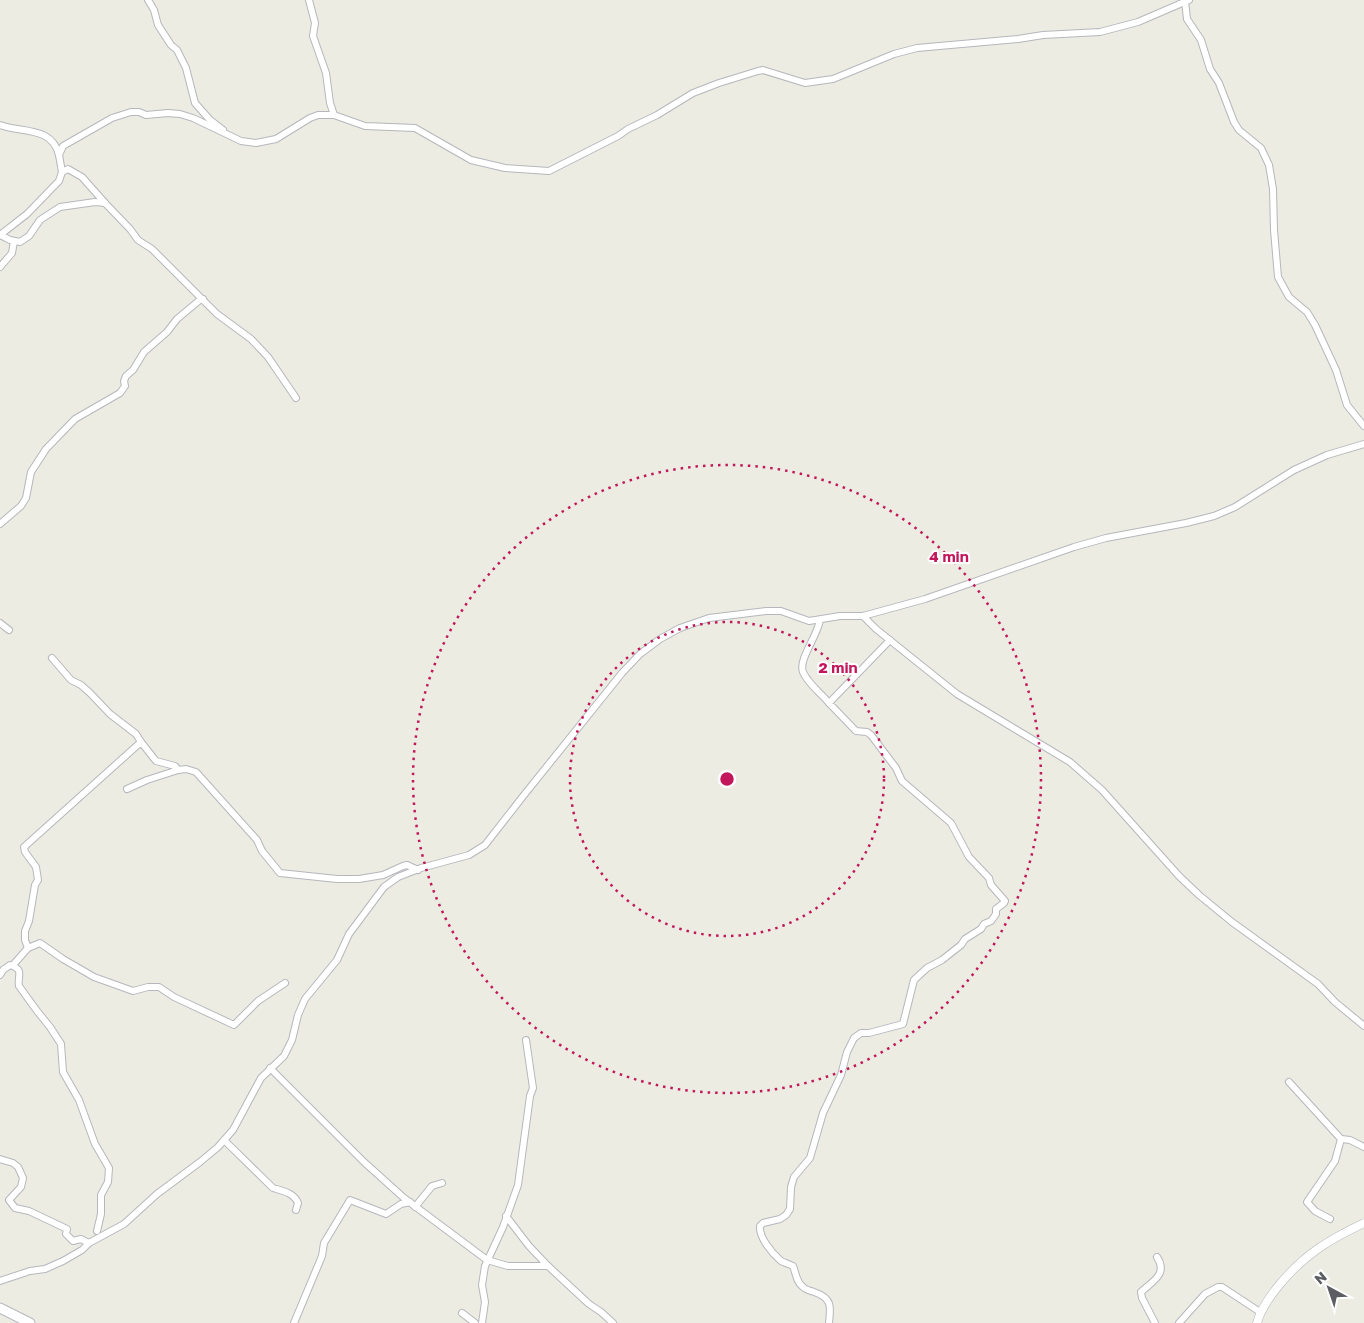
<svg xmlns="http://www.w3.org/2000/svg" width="1364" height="1323" font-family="'Golos Text',sans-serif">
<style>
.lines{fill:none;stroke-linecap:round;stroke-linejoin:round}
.minor-casing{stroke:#b5b7bc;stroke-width:8}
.tertiary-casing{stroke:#b5b7bc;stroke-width:9}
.secondary-casing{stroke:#b6b8be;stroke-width:11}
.minor{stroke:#fff;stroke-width:6}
.tertiary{stroke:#fff;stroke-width:8}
.secondary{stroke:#fff;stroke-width:9}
.ring{fill:none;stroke:#c2185b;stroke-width:2.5;stroke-dasharray:2.5 5}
.centre{fill:#c2185b;stroke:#fff;stroke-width:2.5}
.ring-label{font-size:15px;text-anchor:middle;font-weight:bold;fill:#c2185b;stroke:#fff;stroke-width:4;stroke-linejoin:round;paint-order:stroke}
</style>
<rect width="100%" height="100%" fill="#ecece3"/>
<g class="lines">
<defs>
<g id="minor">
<polyline points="148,0 154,10 158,25 171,45 177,50 186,68 195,103 210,120 223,130"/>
<polyline points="309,0 315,23 313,36 326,73 330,103 334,115"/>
<polyline points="1185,1 1187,19 1201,40 1210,69 1219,83 1234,122 1239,130 1261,148 1269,165 1273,189 1274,230 1278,277 1289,297 1307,312 1315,325 1336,370 1347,405 1364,426"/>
<path d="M0,125C22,133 52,126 59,155"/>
<polyline points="62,172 68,169 82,177 105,203"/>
<polyline points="0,235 27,214 59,181 62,172 59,155 63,146 112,118 131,112 139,112 146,115 168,113 180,114 193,118 241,141 256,143 276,139 310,118 318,115 334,115 365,126 415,128 471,160 505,168 549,171 618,136 628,129 657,115 693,93 719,83 758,71 763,70 805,83 833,79 894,54 917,48 1018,39 1043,35 1100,32 1138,22 1189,0"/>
<polyline points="0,235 10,240 20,242 29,236 40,220 60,207 95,202 105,203 130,229 138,240 152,249 217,314 251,339 268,357 296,398"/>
<polyline points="0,267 12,253 14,241"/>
<polyline points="0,524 21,506 26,498 31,472 46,449 75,419 120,393 125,386 124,381 126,376 133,370 144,352 167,332 177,319 201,299 203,299"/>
<polyline points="863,616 876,629 957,694 1070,762 1102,790 1179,876 1199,895 1232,922 1318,984 1335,1002 1364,1026"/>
<path d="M820,620C817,637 798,660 803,672C808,684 821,693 829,703"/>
<polyline points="0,623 9,630"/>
<polyline points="52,658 71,680 81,685 90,693 110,714 136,734 141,742"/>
<polyline points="178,770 186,769 196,772 257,840 262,851 280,873 337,879 359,879 383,875 403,866 407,865 418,870"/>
<polyline points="28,948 25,940 25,931 29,921 35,885 38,880 36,867 25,852 24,847 141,742 156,761 175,766 178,770 147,780 127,789"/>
<polyline points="13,965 28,948 40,943 63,959 94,977 133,991 148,987 159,987 174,997 234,1025 258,1001 285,983"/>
<path d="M0,975L3,970L10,965C25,970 17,975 19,986L37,1011L50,1027L61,1044L63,1072L79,1100L95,1144L109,1168L108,1182L101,1195V1214L97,1231"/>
<polyline points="270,1068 364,1162 404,1198 487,1260 508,1266 548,1266 589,1304 601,1312 613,1323"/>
<polyline points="1289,1082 1341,1139 1335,1161 1307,1202 1315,1211 1330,1219"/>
<polyline points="1341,1139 1350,1140 1364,1147"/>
<path d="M224,1140L273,1188C283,1191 294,1193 298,1203L296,1210"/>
<polyline points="0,1159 13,1163 18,1167 23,1178 21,1187 9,1200 15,1208 29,1211 67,1229 66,1234 73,1241 81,1239 89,1243"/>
<polyline points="415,1207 432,1186 442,1183"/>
<polyline points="506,1216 529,1246 548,1266"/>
<polyline points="0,1281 30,1271 45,1269 63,1261 82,1250 89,1243 124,1224 157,1194 200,1162 218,1147 233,1130 261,1078 284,1056 292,1040 298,1015 305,999 337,960 349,934 384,887 398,877 421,868 469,855 485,845 524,795 622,673 640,654 660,639 680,628 709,618 766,611 781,611 809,621 840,616 863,616 925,599 1074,547 1106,538 1186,523 1214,516 1235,507 1294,470 1327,455 1364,444"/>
<polyline points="462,1313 475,1323"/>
<polyline points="294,1323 322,1256 324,1243 350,1200 386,1214 401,1204 410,1202"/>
<polyline points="482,1323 485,1302 482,1285 485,1266 503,1227 518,1185 530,1096 533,1088 526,1040"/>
<path d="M829,1323C831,1306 832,1298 814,1292C811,1291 806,1290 803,1287C796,1282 796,1273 793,1266C789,1264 785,1263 781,1261C772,1253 759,1238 760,1226L763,1223L780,1219L786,1215L790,1209L791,1187L794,1177L810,1158L823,1113L841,1075L847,1052L854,1038L861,1033H869L903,1024L914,980L927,968L942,960L961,945L965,939L981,929L984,924L991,921L996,914V909L1004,903L1005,901L991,885L989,878L969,857L951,823L902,781L896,768L871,735L867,732L856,731L829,703L890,640"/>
<path d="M1155,1323L1142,1298L1141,1292C1153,1281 1168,1274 1157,1257"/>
<polyline points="1179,1323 1205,1294 1218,1287 1222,1287 1260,1312"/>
</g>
<path id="tertiary" d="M1257,1323C1261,1308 1270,1296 1280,1284C1305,1254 1330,1239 1364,1223"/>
<polyline id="secondary" points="0,1308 30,1323"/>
</defs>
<use href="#minor" class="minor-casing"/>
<use href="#tertiary" class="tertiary-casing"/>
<use href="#secondary" class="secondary-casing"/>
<use href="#minor" class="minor"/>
<use href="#tertiary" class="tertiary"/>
<use href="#secondary" class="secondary"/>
</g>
<g class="ring">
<circle cx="727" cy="779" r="157"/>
<circle cx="727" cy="779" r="314"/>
</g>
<circle cx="727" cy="779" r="8" class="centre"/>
<g class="ring-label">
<text x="949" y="562">4 min</text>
<text x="838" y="673">2 min</text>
</g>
<g transform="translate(1329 1288) rotate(320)" stroke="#ffffff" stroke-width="4" paint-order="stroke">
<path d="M0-4L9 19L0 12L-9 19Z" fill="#5b5d62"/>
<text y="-8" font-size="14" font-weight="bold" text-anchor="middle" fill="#5b5d62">N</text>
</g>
</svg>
